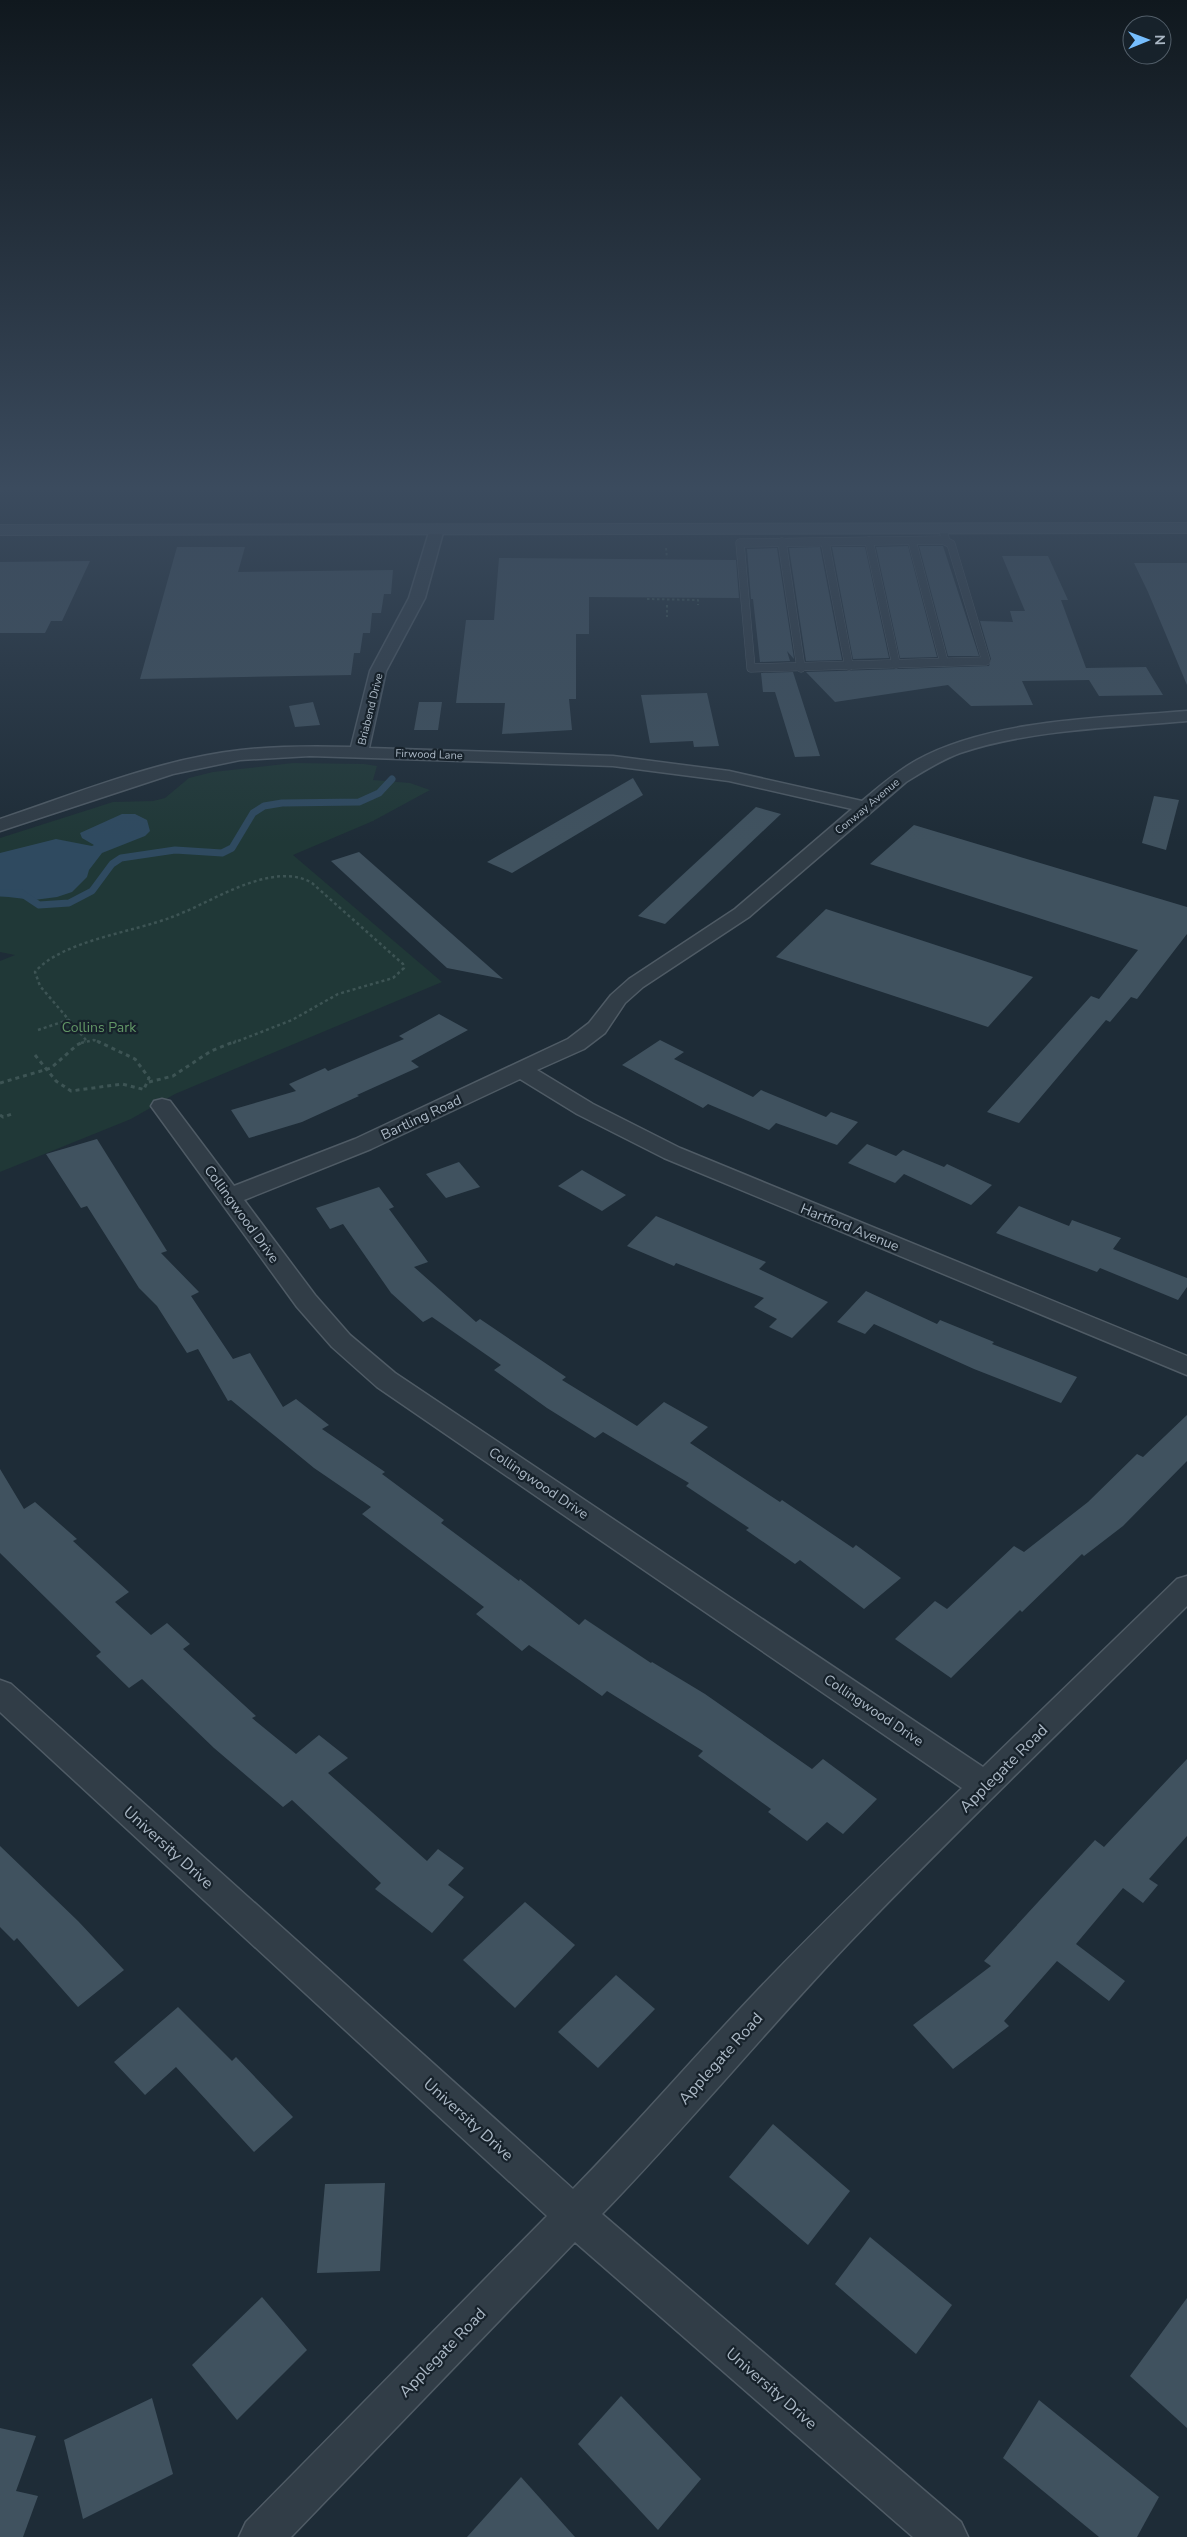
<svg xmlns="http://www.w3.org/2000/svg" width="1187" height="2537" font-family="'Nunito Sans',sans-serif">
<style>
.green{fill:#203837}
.water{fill:#2f4a60}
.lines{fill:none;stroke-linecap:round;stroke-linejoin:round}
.stream{stroke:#2f4a60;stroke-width:7}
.building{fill:#40525f}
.lane-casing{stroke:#4f5b65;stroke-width:9}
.street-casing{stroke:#4f5b65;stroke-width:3}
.secondary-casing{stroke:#4f5b65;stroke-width:2}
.path-far2{stroke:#3d5454;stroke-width:2;stroke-dasharray:2.5 2.5;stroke-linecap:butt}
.path-far1{stroke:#3d5454;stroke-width:2.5;stroke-dasharray:3 3;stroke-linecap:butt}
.path{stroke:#3d5454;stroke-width:3;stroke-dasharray:4 4;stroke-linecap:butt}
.lane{stroke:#313d47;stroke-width:8}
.street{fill:#313d47;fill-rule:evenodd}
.secondary{fill:#3f4d5a;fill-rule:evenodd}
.labels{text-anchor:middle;stroke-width:4.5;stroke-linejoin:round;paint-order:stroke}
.far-street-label{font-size:11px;fill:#abb8c5;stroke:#17222b}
.park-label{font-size:14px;fill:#629666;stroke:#17222b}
.street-label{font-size:14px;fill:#abb8c5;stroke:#17222b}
.near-street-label{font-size:16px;fill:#abb8c5;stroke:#17222b}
</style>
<rect width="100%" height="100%" fill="#1e2c37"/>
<polygon class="green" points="293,763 364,764 377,766 373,780 410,783 430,790 373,821 293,855 442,982 175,1094 131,1119 0,1172 0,961 15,955 0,952 0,838 113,802 153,801 165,798 189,778 213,772"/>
<polygon class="water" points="122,814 135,814 147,820 150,831 145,836 102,853 89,870 87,877 72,892 57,897 34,900 0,896 0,853 56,839 92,846 94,845 82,838 80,833"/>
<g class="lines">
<polyline class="stream" points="0,893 21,893 39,905 69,903 92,891 112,864 121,858 175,850 222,853 232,848 253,813 264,806 282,803 359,802 379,793 392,779"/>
</g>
<g class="building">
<polygon points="908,546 937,657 900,658 876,547"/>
<polygon points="919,546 943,546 979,656 948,656"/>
<polygon points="177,547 245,547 238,572 393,570 391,594 384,594 381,613 372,613 370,633 363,633 360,653 354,653 351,675 140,679"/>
<polygon points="820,547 842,660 806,661 789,548"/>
<polygon points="832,547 865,547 889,658 853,659"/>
<polygon points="777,548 794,659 787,651 790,661 760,662 753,599 751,599 747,549"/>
<polygon points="1002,556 1048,556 1068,600 1061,600 1086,668 1146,667 1163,695 1099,696 1089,680 1022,681 1033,705 971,706 948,685 835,702 806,672 989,666 991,659 980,621 1013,622 1010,611 1025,611"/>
<polygon points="499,558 736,560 739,598 589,597 589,634 576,634 576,699 569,699 572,730 502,734 505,703 456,703 466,620 494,620"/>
<polygon points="90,561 62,621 51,621 45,633 0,633 0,562"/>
<polygon points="1134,563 1187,563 1187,685 1148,592"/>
<polygon points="793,672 820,756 795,757 775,692 763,692 761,673"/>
<polygon points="707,693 719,746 694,747 693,741 650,743 641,695"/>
<polygon points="313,702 320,725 295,727 289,706"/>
<polygon points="419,702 442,702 438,730 414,730"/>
<polygon points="633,778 643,795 512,873 487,862"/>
<polygon points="1154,796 1179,800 1166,850 1142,843"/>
<polygon points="756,807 781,814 665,924 638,916"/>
<polygon points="914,825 1187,907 1187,934 1137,999 1131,997 1110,1022 1106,1020 1019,1123 987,1112 1091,996 1099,999 1138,950 870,864"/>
<polygon points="359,852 503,979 447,968 331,861"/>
<polygon points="826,909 1033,977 988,1027 776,957"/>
<polygon points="439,1014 468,1030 411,1061 419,1067 357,1095 359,1096 302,1122 249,1138 231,1110 296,1091 289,1084 325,1068 328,1071 404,1039 399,1036"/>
<polygon points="660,1040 684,1052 674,1059 753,1097 761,1090 826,1117 831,1112 858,1122 837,1145 776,1123 769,1130 708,1104 703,1108 622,1065"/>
<polygon points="97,1139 167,1251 161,1253 199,1292 191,1296 233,1359 250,1353 283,1407 296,1399 329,1425 322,1429 385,1472 382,1474 444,1520 441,1523 519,1581 520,1579 579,1625 585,1619 651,1663 652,1662 705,1694 812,1769 823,1759 877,1799 843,1834 827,1822 807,1841 768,1812 771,1809 698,1756 703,1751 607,1691 602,1696 529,1645 522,1651 476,1614 484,1607 362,1514 371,1507 314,1468 231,1400 228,1401 198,1349 187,1353 157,1306 139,1288 87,1206 81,1208 46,1154"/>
<polygon points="867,1144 896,1156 903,1150 944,1167 947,1164 992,1185 971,1205 904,1174 895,1183 848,1163"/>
<polygon points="459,1162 480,1187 446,1198 426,1174"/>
<polygon points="582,1170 626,1195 602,1211 558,1186"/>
<polygon points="379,1187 394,1207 389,1209 428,1262 414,1267 476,1322 480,1319 566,1377 562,1380 637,1426 664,1402 708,1427 690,1443 780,1502 782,1500 853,1548 856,1545 901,1578 864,1609 800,1560 795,1564 746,1530 749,1528 686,1486 689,1483 603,1432 595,1438 547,1408 494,1370 501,1365 432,1317 423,1322 391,1293 343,1224 330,1229 316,1208"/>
<polygon points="1019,1206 1069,1226 1072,1220 1121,1238 1113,1249 1187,1278 1187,1287 1178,1300 1100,1268 1097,1272 996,1233"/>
<polygon points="656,1216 766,1262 759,1269 828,1302 792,1338 769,1327 777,1319 754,1307 764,1298 676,1263 674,1266 627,1246"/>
<polygon points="866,1291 937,1324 940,1320 994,1342 992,1344 1077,1377 1061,1403 974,1369 874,1324 865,1334 837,1322"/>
<polygon points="1187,1415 1187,1461 1123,1526 1084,1556 1082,1554 1022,1612 1020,1610 951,1678 895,1639 935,1601 947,1609 1014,1546 1024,1552 1088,1502 1137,1454 1143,1457"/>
<polygon points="0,1469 24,1509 35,1502 77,1539 73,1541 129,1592 115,1602 151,1635 167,1623 190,1644 183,1649 256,1716 252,1718 296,1754 319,1735 348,1758 328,1773 427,1861 438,1849 464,1868 448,1885 464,1897 432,1933 375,1889 381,1883 292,1800 283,1807 214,1748 142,1679 129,1688 96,1656 101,1652 0,1553"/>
<polygon points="1187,1759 1187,1836 1149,1879 1158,1885 1143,1903 1123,1888 1076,1944 1125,1981 1109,2001 1057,1961 1004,2021 1009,2026 953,2069 913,2025 991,1966 984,1961 1095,1840 1104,1847"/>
<polygon points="0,1846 78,1921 124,1970 78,2007 17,1938 14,1941 0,1927"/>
<polygon points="525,1902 575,1945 515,2008 463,1960"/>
<polygon points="616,1975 655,2009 598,2068 558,2032"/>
<polygon points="178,2007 232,2061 236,2057 293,2117 254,2152 176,2067 145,2095 114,2062"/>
<polygon points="773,2124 850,2191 808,2245 729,2177"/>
<polygon points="385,2183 380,2271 317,2273 325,2184"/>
<polygon points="870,2237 952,2305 916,2354 835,2284"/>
<polygon points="262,2297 307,2350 237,2420 192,2365"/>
<polygon points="1187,2298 1187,2428 1130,2376"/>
<polygon points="621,2396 701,2479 658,2530 578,2444"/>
<polygon points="152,2398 173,2474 83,2519 64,2440"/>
<polygon points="1039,2400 1159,2497 1137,2537 1099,2537 1003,2458"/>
<polygon points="0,2428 36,2436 16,2491 38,2496 23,2537 0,2537"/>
<polygon points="521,2477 575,2537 467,2537"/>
</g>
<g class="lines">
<defs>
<g id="lane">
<polyline points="943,528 945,538 943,540"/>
<polygon points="943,540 951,544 986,661 751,668 740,543"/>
<polyline points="869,541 896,664"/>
<polyline points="912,541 944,662"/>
<polyline points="782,542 801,668"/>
<polyline points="825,542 849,666"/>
</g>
<path id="street" d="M437,525L444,529L425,598L386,671L369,748L613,756L729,771L862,801C880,786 897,771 917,760C991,719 1104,718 1187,711V721C1112,728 1032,729 960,753C941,760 924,771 906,782L749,917L643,987L625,1003L605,1033L584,1049L537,1070L593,1104L680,1148L1187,1356V1375L664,1158L577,1114L520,1079L371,1149L244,1200L315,1295L350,1335L395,1373L983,1767L1177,1579L1187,1576V1606C1074,1718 958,1829 848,1944C764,2033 687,2126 602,2214L961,2522L968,2537H913L575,2242L291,2537H239L246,2522L547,2216L0,1712V1680L11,1684L573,2189C636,2125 693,2058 754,1994C821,1923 892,1856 962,1788L377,1387L332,1347L297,1307L151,1106L154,1101L162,1099L170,1101L234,1186L355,1139L568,1039L589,1023L611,995L629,979L735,909L852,809L729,781L613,766L310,756L240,760L173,774L0,831V819C78,793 159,759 241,750C278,746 315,746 351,747L370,671L409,598L430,529Z"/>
<polygon id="secondary" points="1187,523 1187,533 0,535 0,525"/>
</defs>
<use href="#lane" class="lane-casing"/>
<use href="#street" class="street-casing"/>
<use href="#secondary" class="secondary-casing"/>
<g class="path-far2">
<polyline points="0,491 2,491"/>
<polyline points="666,548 667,558"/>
<polyline points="647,599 698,600 698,605"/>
<polyline points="667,605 667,617"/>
</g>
<g class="path-far1">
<polyline points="38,1030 71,1019"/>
<path d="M86,1040L40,986L35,972C61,941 134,932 172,917C204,905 234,885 268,878C283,875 299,875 312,883L403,964L404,968L393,978L338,994L292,1020L233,1043"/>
<polyline points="81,1043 94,1040 100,1043"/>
</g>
<g class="path">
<polyline points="97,1041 135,1059 149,1078 144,1089"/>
<polyline points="35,1055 56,1081 71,1091 122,1084 146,1090"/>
<polyline points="149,1082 173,1076 211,1051 236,1041"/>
<polyline points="0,1083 51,1068 77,1045 85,1041"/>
<polyline points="0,1115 3,1117 12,1114"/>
</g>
<use href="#lane" class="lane"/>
<use href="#street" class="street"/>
<use href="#secondary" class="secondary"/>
</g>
<linearGradient id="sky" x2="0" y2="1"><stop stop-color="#10181e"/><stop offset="0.58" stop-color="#3b4b5e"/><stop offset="1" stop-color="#3b4b5e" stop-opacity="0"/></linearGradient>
<rect width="1187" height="842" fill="url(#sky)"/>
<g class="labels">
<g class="far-street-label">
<text transform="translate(370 709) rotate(-76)" y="4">Briabend Drive</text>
<text transform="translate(429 754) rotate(2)" y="4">Firwood Lane</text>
<text transform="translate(867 806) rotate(-40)" y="4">Conway Avenue</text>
</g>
<g class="park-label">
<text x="99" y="1032">Collins Park</text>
</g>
<g class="street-label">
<text transform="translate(421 1117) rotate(-25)" y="5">Bartling Road</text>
<text transform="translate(242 1214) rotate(54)" y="5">Collingwood Drive</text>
<text transform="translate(850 1227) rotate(22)" y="5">Hartford Avenue</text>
<text transform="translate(539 1483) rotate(34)" y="5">Collingwood Drive</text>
<text transform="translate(874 1710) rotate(34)" y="5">Collingwood Drive</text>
</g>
<g class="near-street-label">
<text transform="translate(1003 1768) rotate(-45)" y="6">Applegate Road</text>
<text transform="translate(169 1847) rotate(42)" y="6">University Drive</text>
<text transform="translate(720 2058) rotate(-48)" y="6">Applegate Road</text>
<text transform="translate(469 2119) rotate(42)" y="6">University Drive</text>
<text transform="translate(442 2352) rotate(-46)" y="6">Applegate Road</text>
<text transform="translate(772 2388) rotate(41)" y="6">University Drive</text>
</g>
</g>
<g transform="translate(1147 40) rotate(89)"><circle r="24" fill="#17222b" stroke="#525e69"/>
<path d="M0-4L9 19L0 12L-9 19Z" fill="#76befe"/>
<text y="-8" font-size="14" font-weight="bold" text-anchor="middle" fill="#abb8c5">N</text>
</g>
</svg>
